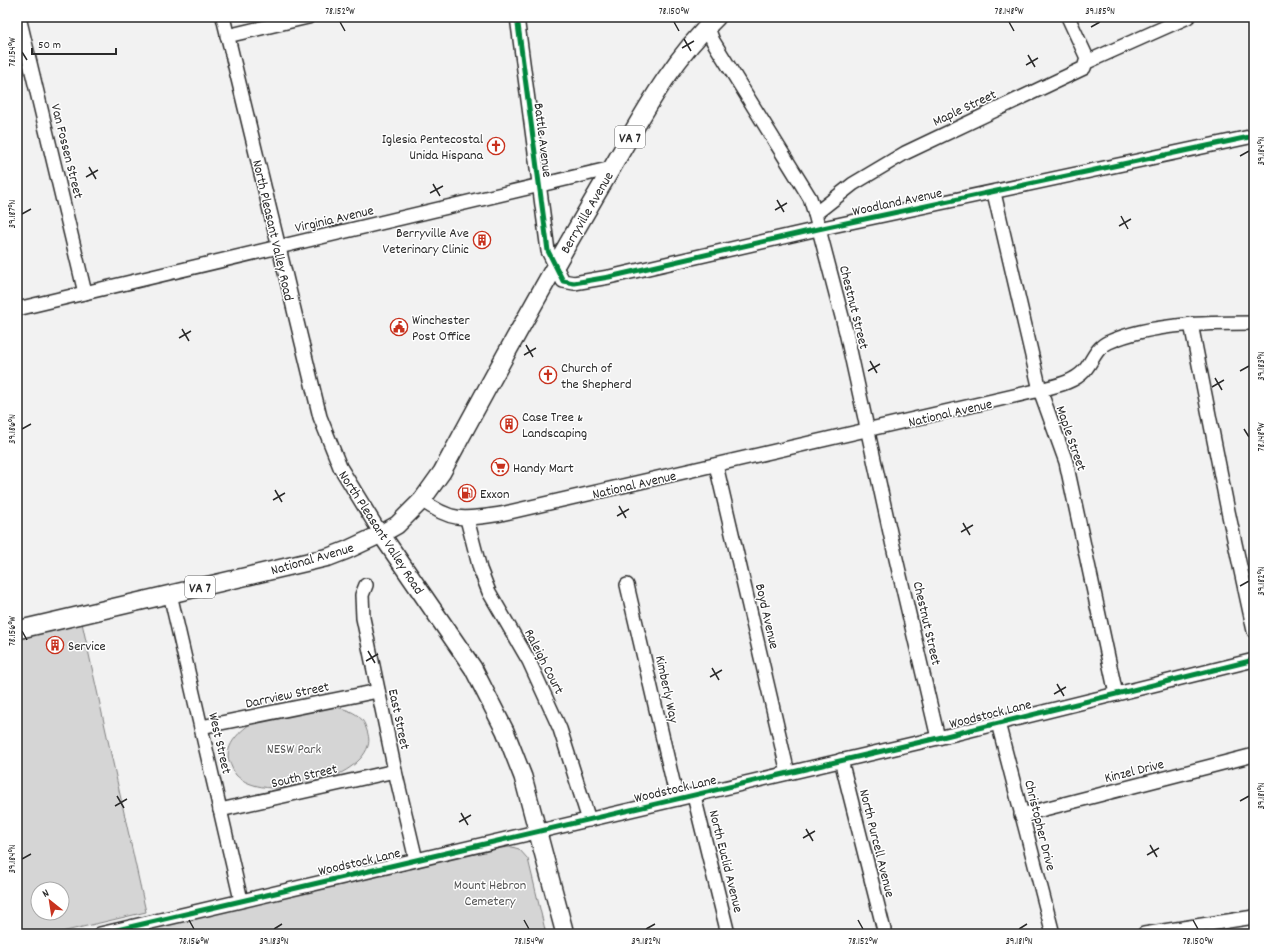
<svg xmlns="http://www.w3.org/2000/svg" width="1271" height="951" font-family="Dekko,sans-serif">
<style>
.green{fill:#d5d5d5;stroke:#808080;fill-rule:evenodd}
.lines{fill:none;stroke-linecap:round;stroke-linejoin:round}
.minor-casing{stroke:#2b2b2b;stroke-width:16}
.major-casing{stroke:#2b2b2b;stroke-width:20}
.minor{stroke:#fff;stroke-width:13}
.major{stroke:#fff;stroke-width:17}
.cycleway-casing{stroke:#fff;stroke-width:8}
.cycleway{stroke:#00873e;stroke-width:5}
.ticks{fill:none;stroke:#2b2b2b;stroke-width:1.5}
.labels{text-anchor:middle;stroke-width:3;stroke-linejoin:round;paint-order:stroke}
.shield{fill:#fff;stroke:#6b6b6b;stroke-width:1}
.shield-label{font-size:13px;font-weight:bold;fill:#2b2b2b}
.street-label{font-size:14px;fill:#2b2b2b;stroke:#fff}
.poi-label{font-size:14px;fill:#2b2b2b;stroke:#fff;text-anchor:start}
.park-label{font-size:14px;fill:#565656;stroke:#fff}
.neatline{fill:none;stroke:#2b2b2b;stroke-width:1.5}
.ticks-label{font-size:10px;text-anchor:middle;fill:#2b2b2b}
</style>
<rect width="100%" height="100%" fill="#f2f2f2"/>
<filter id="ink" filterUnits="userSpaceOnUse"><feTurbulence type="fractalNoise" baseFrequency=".025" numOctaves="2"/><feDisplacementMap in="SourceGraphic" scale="8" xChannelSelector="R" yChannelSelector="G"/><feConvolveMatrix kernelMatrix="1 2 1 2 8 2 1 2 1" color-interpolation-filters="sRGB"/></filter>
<g filter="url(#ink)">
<g class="green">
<path d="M82,623L146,912L53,934H17V639ZM38,889H62V913H38Z"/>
<path d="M329,706C343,708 362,712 366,728C368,733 370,740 368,746C356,783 263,803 236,775C233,771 231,765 229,761C224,745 241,730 253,722Z"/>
<polygon points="512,847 519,849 528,859 546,934 123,934 489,849"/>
</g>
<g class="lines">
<defs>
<g id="minor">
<polyline points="19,17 85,293"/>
<polyline points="223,17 320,417 340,467 381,534"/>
<polyline points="517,17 548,251 563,281 574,283 609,277 818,229 1254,136"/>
<polyline points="704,17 713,41 810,198 815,214 846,332 893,546 938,738"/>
<polyline points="227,36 308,17"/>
<polyline points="1087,62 1188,17"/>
<polyline points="994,193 1040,390 1066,462 1116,694"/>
<polyline points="815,214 853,184 905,153 1084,68 1087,58 1068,17"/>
<polyline points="17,309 612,168"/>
<polyline points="1191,324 1228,511 1254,631"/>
<polyline points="716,465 788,773"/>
<path d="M422,500C452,523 466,519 501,514L1040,390C1054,386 1073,383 1084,371C1093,361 1095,348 1109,342C1152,323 1209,323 1254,323"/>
<polyline points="467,519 480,569 489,592 529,661 560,729 589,820"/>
<polyline points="366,585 362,595 363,618 395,771 416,860"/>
<polyline points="627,585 677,799"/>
<polyline points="170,594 241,900"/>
<polyline points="998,723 1053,934"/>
<polyline points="201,727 378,691"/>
<polyline points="841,760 885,934"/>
<polyline points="694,796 728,934"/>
<polyline points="220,810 395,771"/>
<polyline points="1021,815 1254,755"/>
<polyline points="100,934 938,738 1254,660"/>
<polyline points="1144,934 1254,917"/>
</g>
<g id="major">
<polyline points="381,534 473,668 505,731 523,777 565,934"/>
<path d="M17,630L329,557L347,550L381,534L397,525L422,500L442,472C495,373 549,275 606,178C639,122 669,62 717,17"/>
</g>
</defs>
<use href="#minor" class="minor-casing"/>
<use href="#major" class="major-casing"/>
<use href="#minor" class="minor"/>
<use href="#major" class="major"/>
<defs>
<g id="cycleway">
<polyline points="517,17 548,251 563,281 574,283 609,277 818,229 1254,136"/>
<polyline points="100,934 938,738 1254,660"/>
</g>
</defs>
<use href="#cycleway" class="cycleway-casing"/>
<use href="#cycleway" class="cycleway"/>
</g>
</g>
<path class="ticks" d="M340,22L345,31M674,22L679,31M1009,22L1014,31M1091,27L1100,22M684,39L691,51M682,48L694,41M22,52L27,60M1028,55L1035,67M1026,65L1038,58M1240,156L1249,151M89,167L96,179M86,177L98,170M433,184L440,196M430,193L443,186M777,200L784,212M775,210L787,203M22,214L31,209M1121,216L1128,229M1119,226L1131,219M182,329L189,341M179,338L191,331M526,345L533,357M524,355L536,348M870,361L877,373M868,371L880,364M1240,371L1249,366M1215,378L1222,390M1212,387L1224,380M22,429L31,424M1244,429L1249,437M275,490L282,502M273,500L285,493M619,506L626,518M617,516L629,509M963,523L970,535M961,532L973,525M1240,586L1249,581M22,631L27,640M368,651L375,663M366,661L378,654M712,668L719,680M710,677L722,670M1057,684L1064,696M1054,694L1066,687M117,796L124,808M1240,801L1249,796M115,806L127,799M461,813L468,825M459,822L471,815M806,829L813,841M803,838L815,831M1150,845L1157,857M1147,855L1159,848M22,859L31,854M189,920L194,929M524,920L529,929M858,920L863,929M1193,920L1198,929M274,929L282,924M646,929L655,924M1019,929L1027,924"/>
<defs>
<symbol id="church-ring" viewBox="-11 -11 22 22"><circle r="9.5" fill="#fff" stroke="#c8321e" stroke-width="1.5"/><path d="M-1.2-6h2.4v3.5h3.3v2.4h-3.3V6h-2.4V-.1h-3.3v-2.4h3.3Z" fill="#c8321e"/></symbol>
<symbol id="building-ring" viewBox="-11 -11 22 22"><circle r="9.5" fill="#fff" stroke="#c8321e" stroke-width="1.5"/><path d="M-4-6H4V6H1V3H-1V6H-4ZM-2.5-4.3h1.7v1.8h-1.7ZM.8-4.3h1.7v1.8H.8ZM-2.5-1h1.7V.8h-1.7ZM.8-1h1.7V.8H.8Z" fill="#c8321e"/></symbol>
<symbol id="civic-ring" viewBox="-11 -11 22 22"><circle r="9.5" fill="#fff" stroke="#c8321e" stroke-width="1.5"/><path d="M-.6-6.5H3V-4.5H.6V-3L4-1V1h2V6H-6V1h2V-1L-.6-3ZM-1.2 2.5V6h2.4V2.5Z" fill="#c8321e"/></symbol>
<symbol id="supermarket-ring" viewBox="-11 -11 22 22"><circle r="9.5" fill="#fff" stroke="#c8321e" stroke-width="1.5"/><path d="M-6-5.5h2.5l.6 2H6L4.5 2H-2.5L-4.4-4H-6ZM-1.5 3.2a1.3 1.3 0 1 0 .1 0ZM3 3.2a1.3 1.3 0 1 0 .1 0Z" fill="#c8321e"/></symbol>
<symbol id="fuel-ring" viewBox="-11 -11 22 22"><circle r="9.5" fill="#fff" stroke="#c8321e" stroke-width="1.5"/><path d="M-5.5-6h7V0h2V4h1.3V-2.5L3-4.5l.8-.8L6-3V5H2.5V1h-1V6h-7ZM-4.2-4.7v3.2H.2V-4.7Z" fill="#c8321e"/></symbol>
</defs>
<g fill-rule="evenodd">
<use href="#church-ring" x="486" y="136" width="20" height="20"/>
<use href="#building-ring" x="472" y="230" width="20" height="20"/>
<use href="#civic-ring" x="389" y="317" width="20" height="20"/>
<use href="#church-ring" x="538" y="365" width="20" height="20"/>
<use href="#building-ring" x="499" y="414" width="20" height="20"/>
<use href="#supermarket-ring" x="490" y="457" width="20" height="20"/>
<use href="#fuel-ring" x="457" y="483" width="20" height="20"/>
<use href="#building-ring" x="45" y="635" width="20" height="20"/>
</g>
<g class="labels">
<g class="shield">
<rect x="615" y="126" width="30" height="22" rx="3"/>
<rect x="185" y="576" width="30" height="22" rx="3"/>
</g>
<g class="shield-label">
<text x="630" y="142">VA 7</text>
<text x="200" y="592">VA 7</text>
</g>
<g class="street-label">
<text transform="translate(964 107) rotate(-25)" y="5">Maple Street</text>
<text transform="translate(544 140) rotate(83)" y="5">Battle Avenue</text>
<text transform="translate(68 151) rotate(76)" y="5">Van Fossen Street</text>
<text transform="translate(897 201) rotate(-12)" y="5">Woodland Avenue</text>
<text transform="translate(586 212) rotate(-60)" y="5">Berryville Avenue</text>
<text transform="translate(334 218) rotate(-13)" y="5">Virginia Avenue</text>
<text transform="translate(274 230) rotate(77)" y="5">North Pleasant Valley Road</text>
<text transform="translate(855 307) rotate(76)" y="5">Chestnut Street</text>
<text transform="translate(950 412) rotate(-13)" y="5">National Avenue</text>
<text transform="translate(1072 438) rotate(71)" y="5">Maple Street</text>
<text transform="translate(634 484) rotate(-13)" y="5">National Avenue</text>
<text transform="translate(382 532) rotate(57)" y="5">North Pleasant Valley Road</text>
<text transform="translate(312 558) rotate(-16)" y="5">National Avenue</text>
<text transform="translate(768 616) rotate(77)" y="5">Boyd Avenue</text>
<text transform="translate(928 623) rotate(77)" y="5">Chestnut Street</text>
<text transform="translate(545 661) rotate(63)" y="5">Raleigh Court</text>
<text transform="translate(668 689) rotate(78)" y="5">Kimberly Way</text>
<text transform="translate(287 694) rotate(-12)" y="5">Darrview Street</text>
<text transform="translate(990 713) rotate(-14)" y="5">Woodstock Lane</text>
<text transform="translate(400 719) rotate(78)" y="5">East Street</text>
<text transform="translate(221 743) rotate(77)" y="5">West Street</text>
<text transform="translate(1134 770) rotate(-14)" y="5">Kinzel Drive</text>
<text transform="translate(304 775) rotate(-13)" y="5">South Street</text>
<text transform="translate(675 788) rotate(-13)" y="5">Woodstock Lane</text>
<text transform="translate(1041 825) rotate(76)" y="5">Christopher Drive</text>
<text transform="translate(878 843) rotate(76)" y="5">North Purcell Avenue</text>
<text transform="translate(359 861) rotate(-13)" y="5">Woodstock Lane</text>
<text transform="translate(727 861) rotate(76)" y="5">North Euclid Avenue</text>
</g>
<g class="poi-label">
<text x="483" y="143" text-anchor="end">Iglesia Pentecostal<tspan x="483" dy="16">Unida Hispana</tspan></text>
<text x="469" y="237" text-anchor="end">Berryville Ave<tspan x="469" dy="16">Veterinary Clinic</tspan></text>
<text x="412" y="324">Winchester<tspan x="412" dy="16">Post Office</tspan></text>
<text x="561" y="372">Church of<tspan x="561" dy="16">the Shepherd</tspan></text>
<text x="522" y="421">Case Tree &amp;<tspan x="522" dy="16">Landscaping</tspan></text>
<text x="513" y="472">Handy Mart</text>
<text x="480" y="498">Exxon</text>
<text x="68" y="650">Service</text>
</g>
<g class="park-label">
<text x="294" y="753">NESW Park</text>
<text x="490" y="889">Mount Hebron<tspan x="490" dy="16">Cemetery</tspan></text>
</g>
</g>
<rect width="1271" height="951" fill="none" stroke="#fff" stroke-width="44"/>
<g transform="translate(50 901) rotate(330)"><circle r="19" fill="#ffffff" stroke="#aaaaaa"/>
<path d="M0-3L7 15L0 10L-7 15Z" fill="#c8321e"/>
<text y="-6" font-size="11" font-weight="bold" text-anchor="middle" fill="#2b2b2b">N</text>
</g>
<path d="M32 48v6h84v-6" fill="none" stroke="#2b2b2b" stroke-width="2"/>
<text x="38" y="48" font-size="12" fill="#2b2b2b" stroke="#ffffff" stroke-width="3" paint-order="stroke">50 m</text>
<rect x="22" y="22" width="1227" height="907" class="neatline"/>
<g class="ticks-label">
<text x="340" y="14">78.152°W</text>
<text x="674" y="14">78.150°W</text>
<text x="1009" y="14">78.148°W</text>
<text x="1100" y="14">39.185°N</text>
<text transform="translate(11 52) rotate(-90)" y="4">78.154°W</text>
<text transform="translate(1260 151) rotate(-90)" y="4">39.184°N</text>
<text transform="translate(11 214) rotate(-90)" y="4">39.187°N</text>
<text transform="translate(1260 366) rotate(-90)" y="4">39.183°N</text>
<text transform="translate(11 429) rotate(-90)" y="4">39.186°N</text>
<text transform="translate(1260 437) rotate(-90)" y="4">78.148°W</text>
<text transform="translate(1260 581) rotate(-90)" y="4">39.182°N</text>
<text transform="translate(11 631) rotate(-90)" y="4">78.156°W</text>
<text transform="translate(1260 796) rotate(-90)" y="4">39.181°N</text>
<text transform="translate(11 859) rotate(-90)" y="4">39.184°N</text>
<text x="194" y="944">78.156°W</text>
<text x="274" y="944">39.183°N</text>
<text x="529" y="944">78.154°W</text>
<text x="646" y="944">39.182°N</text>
<text x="863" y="944">78.152°W</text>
<text x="1019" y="944">39.181°N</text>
<text x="1198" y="944">78.150°W</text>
</g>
</svg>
